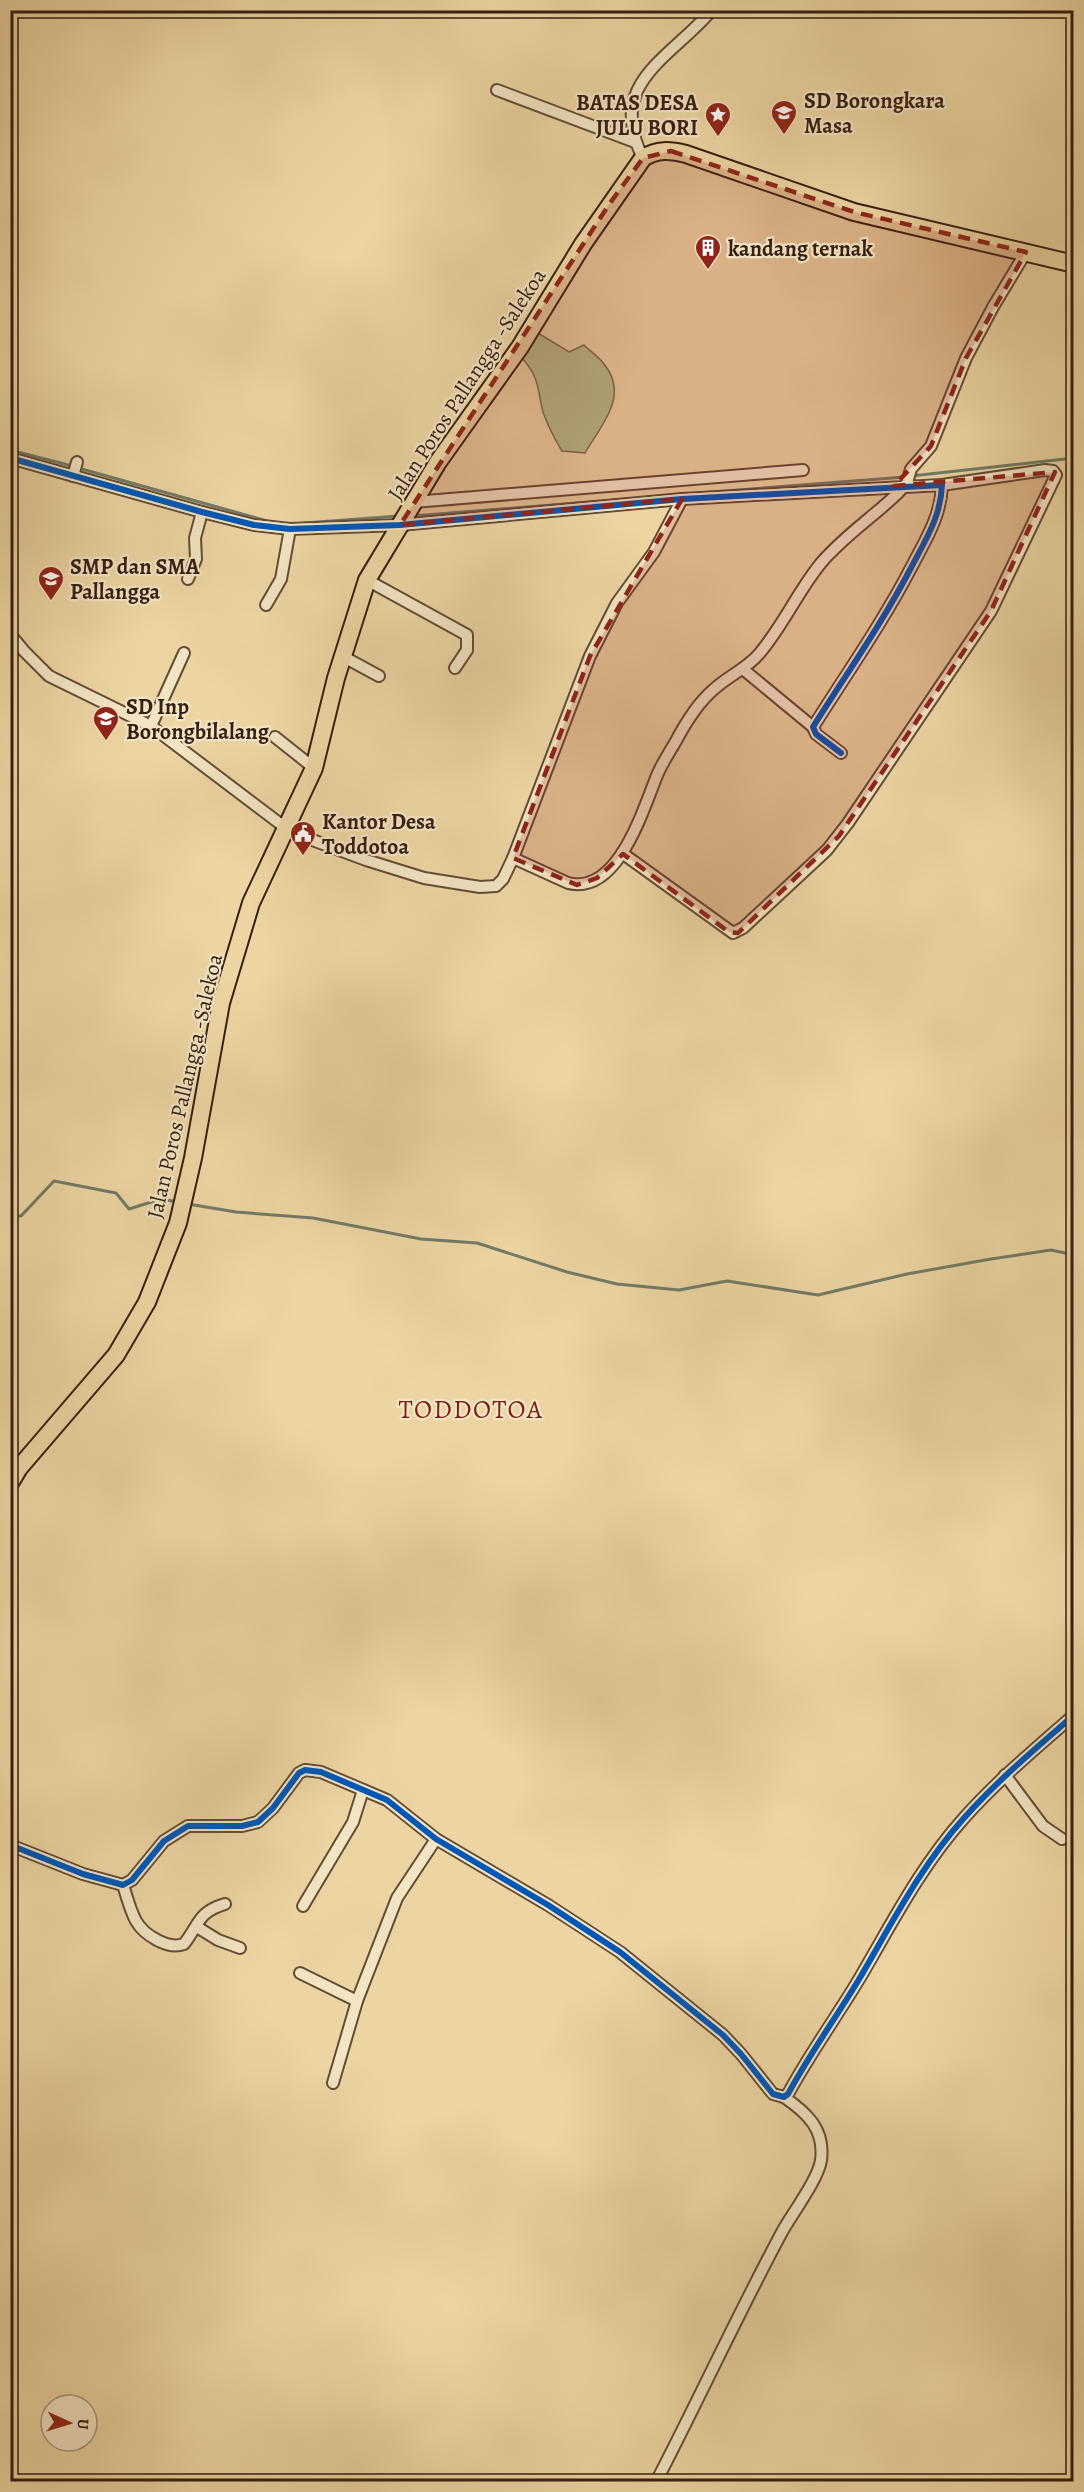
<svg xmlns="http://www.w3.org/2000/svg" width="1084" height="2492" font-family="Alegreya,serif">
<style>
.green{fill:#b5be88;stroke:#756e4d;stroke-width:1.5}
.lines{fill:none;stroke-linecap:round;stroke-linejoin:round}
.stream{stroke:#727b67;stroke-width:3}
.minor-casing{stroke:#634c36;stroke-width:14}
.primary-casing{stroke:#351e12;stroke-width:20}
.minor{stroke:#f3e4c3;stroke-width:10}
.primary{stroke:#edd5a3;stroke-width:16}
.cycleway-casing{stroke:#f3e4c3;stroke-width:10}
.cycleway{stroke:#0057b8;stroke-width:6}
.marked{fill:#8f2418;fill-opacity:0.2;stroke:#8f2418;stroke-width:4.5;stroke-dasharray:12 8;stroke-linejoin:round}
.labels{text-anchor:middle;stroke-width:4.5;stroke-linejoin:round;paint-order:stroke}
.poi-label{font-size:22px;font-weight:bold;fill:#351e12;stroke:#f3e4c3;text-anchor:start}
.street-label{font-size:22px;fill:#351e12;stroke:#f3e4c3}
.quarter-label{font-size:26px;letter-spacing:1.5px;fill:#7a1f14;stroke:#f3e4c3}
</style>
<rect width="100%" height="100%" fill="#edd5a3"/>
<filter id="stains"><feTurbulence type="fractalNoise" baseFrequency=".00333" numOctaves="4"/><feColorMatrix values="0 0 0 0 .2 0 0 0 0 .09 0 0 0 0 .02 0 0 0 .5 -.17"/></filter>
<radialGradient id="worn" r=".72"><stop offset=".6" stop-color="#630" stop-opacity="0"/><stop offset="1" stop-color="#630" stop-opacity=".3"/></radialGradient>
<path class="green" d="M538,333L569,352L584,345C590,351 599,357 604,364C630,396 601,425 585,453L562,451C554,438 548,426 543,412C537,389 540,378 522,358Z"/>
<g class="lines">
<g class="stream">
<polyline points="10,450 72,466"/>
<polyline points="78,468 271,522"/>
<polyline points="911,476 1074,458"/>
<polyline points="699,493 905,477"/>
<polyline points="412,516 615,500"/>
<polyline points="304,523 399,516"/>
<polyline points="188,1204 236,1212 313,1218 421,1239 477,1243 567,1272 617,1284 679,1290 727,1281 818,1295 907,1274 991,1259 1051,1250 1074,1255"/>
<polyline points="10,1216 21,1216 54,1181 116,1193 129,1209 161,1199 178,1202"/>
</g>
<defs>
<g id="minor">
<polyline points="497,90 635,142"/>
<path d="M643,158C605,83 670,59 712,10"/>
<path d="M10,458L202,512L254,525L290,529L400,525L682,499L942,485C941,516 926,539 912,566C883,622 847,673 813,727L816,734L841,753"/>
<polyline points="73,476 77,462"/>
<polyline points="414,502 803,470"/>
<polyline points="188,579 196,559 195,538 202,512"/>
<polyline points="367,580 467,635 467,650 455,668"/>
<polyline points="266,605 281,579 290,529"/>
<polyline points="10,634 24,651 49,676 151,726 291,832 366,860 424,878 480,887 496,886 503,879 513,858 590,656 617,603 654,552 682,499"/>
<polyline points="342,656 379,676"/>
<polyline points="744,670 813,727"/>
<polyline points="151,726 184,653"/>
<polyline points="275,737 314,768"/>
<polyline points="622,853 733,933 743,928 827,850 848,823 991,611 1056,475 1053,471 1045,470 942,485"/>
<path d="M513,858L568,883C619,896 644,806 658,773C663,762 670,751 676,741C686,722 697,704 713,690C728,676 746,669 759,654C783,626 798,591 821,563C843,537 873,517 898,493L907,483L911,469L931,446L966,358L993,307L1026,252"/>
<polyline points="1005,1775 1043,1826 1062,1839"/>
<path d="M10,1845L83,1874L123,1885L132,1880L164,1841L188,1826H242L258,1822L273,1808L299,1773L305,1770L321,1772L387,1800L436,1839L548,1905L620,1952L723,2035L741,2054L773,2094L784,2097L788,2094C809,2055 835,2019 858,1981C891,1925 920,1867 964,1818C998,1780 1036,1748 1074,1715"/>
<path d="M123,1885C127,1897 130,1910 136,1921C144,1935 168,1950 184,1944C200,1923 198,1912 225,1904"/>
<polyline points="303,1906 353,1822 363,1790"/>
<polyline points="197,1927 218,1940 240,1948"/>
<polyline points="300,1973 357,2001"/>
<polyline points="333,2083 357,2001 397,1898 436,1839"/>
<path d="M656,2482C699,2399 738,2314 782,2232C792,2214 819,2178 821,2160C825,2129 807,2113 784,2097"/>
</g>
<path id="primary" d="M10,1483L19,1468L116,1355L147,1302L178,1223L193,1158L221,1003L251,903L314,768L336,678L367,580L438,462L520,347L583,244L643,158C657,149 670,150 686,154L854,212L1074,264"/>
</defs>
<use href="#minor" class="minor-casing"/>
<use href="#primary" class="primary-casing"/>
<use href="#minor" class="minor"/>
<use href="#primary" class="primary"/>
<defs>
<g id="cycleway">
<path d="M10,458L202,512L254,525L290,529L400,525L682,499L942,485C941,516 926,539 912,566C883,622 847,673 813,727L816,734L841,753"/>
<path d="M10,1845L83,1874L123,1885L132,1880L164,1841L188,1826H242L258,1822L273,1808L299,1773L305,1770L321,1772L387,1800L436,1839L548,1905L620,1952L723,2035L741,2054L773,2094L784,2097L788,2094C809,2055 835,2019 858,1981C891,1925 920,1867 964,1818C998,1780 1036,1748 1074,1715"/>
</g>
</defs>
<use href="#cycleway" class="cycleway-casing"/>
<use href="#cycleway" class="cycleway"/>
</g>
<path class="marked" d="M671,151L854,212L1026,252L966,358L931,446L894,486L1055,472L991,611L839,836L738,933L729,932L623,854L597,878L577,885L513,858L590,656L682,499L400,525L610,203L643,158Z"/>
<defs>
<symbol id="school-pin" viewBox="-11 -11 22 30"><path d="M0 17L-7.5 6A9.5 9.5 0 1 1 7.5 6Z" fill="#8f2418" stroke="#f3e4c3"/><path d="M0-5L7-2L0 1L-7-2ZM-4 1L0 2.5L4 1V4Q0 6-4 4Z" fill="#fff"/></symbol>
<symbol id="sight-pin" viewBox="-11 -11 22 30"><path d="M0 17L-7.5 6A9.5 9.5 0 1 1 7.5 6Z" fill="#8f2418" stroke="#f3e4c3"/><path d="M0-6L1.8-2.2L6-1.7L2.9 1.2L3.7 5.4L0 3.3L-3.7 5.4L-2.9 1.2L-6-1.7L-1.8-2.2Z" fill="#fff"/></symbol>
<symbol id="building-pin" viewBox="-11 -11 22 30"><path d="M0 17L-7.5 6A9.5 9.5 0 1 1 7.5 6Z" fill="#8f2418" stroke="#f3e4c3"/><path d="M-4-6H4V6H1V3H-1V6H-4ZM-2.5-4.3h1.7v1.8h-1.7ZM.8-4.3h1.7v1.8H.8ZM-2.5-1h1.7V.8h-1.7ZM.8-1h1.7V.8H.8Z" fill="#fff"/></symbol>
<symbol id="civic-pin" viewBox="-11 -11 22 30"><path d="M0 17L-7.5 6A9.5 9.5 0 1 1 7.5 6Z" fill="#8f2418" stroke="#f3e4c3"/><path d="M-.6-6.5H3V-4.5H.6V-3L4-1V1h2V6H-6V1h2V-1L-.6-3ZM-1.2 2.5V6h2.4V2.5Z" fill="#fff"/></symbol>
</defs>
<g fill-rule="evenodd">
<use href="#school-pin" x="769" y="98" width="30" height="40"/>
<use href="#sight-pin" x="703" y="100" width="30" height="40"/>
<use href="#building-pin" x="693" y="233" width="30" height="40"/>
<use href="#school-pin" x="36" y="564" width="30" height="40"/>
<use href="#school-pin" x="91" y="704" width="30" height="40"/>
<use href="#civic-pin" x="288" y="819" width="30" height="40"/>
</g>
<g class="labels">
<g class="poi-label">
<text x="804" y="108">SD Borongkara<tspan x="804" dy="25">Masa</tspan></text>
<text x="698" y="110" text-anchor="end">BATAS DESA<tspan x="698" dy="25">JULU BORI</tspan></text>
<text x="728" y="256">kandang ternak</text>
<text x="70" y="574">SMP dan SMA<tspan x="70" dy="25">Pallangga</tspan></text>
<text x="126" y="714">SD Inp<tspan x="126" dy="25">Borongbilalang</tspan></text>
<text x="322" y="829">Kantor Desa<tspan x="322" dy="25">Toddotoa</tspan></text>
</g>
<g class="street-label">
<text transform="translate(466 384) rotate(-57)" y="8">Jalan Poros Pallangga -Salekoa</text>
<text transform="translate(184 1086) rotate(-77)" y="8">Jalan Poros Pallangga -Salekoa</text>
</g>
<g class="quarter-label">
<text x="471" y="1418">TODDOTOA</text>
</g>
</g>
<rect width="1084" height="2492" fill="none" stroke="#edd5a3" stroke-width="36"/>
<rect x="12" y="12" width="1060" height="2468" fill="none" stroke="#351e12" stroke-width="3"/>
<rect x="18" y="18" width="1048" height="2456" fill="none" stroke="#351e12" stroke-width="1.5"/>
<g transform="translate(69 2423) rotate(94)"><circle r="28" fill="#f3e4c3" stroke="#a7957c" stroke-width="1.5"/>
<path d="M0-4.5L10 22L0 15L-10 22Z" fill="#8f2418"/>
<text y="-9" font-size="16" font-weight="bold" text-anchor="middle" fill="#351e12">U</text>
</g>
<rect width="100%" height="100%" filter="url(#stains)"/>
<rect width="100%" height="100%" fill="url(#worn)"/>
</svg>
